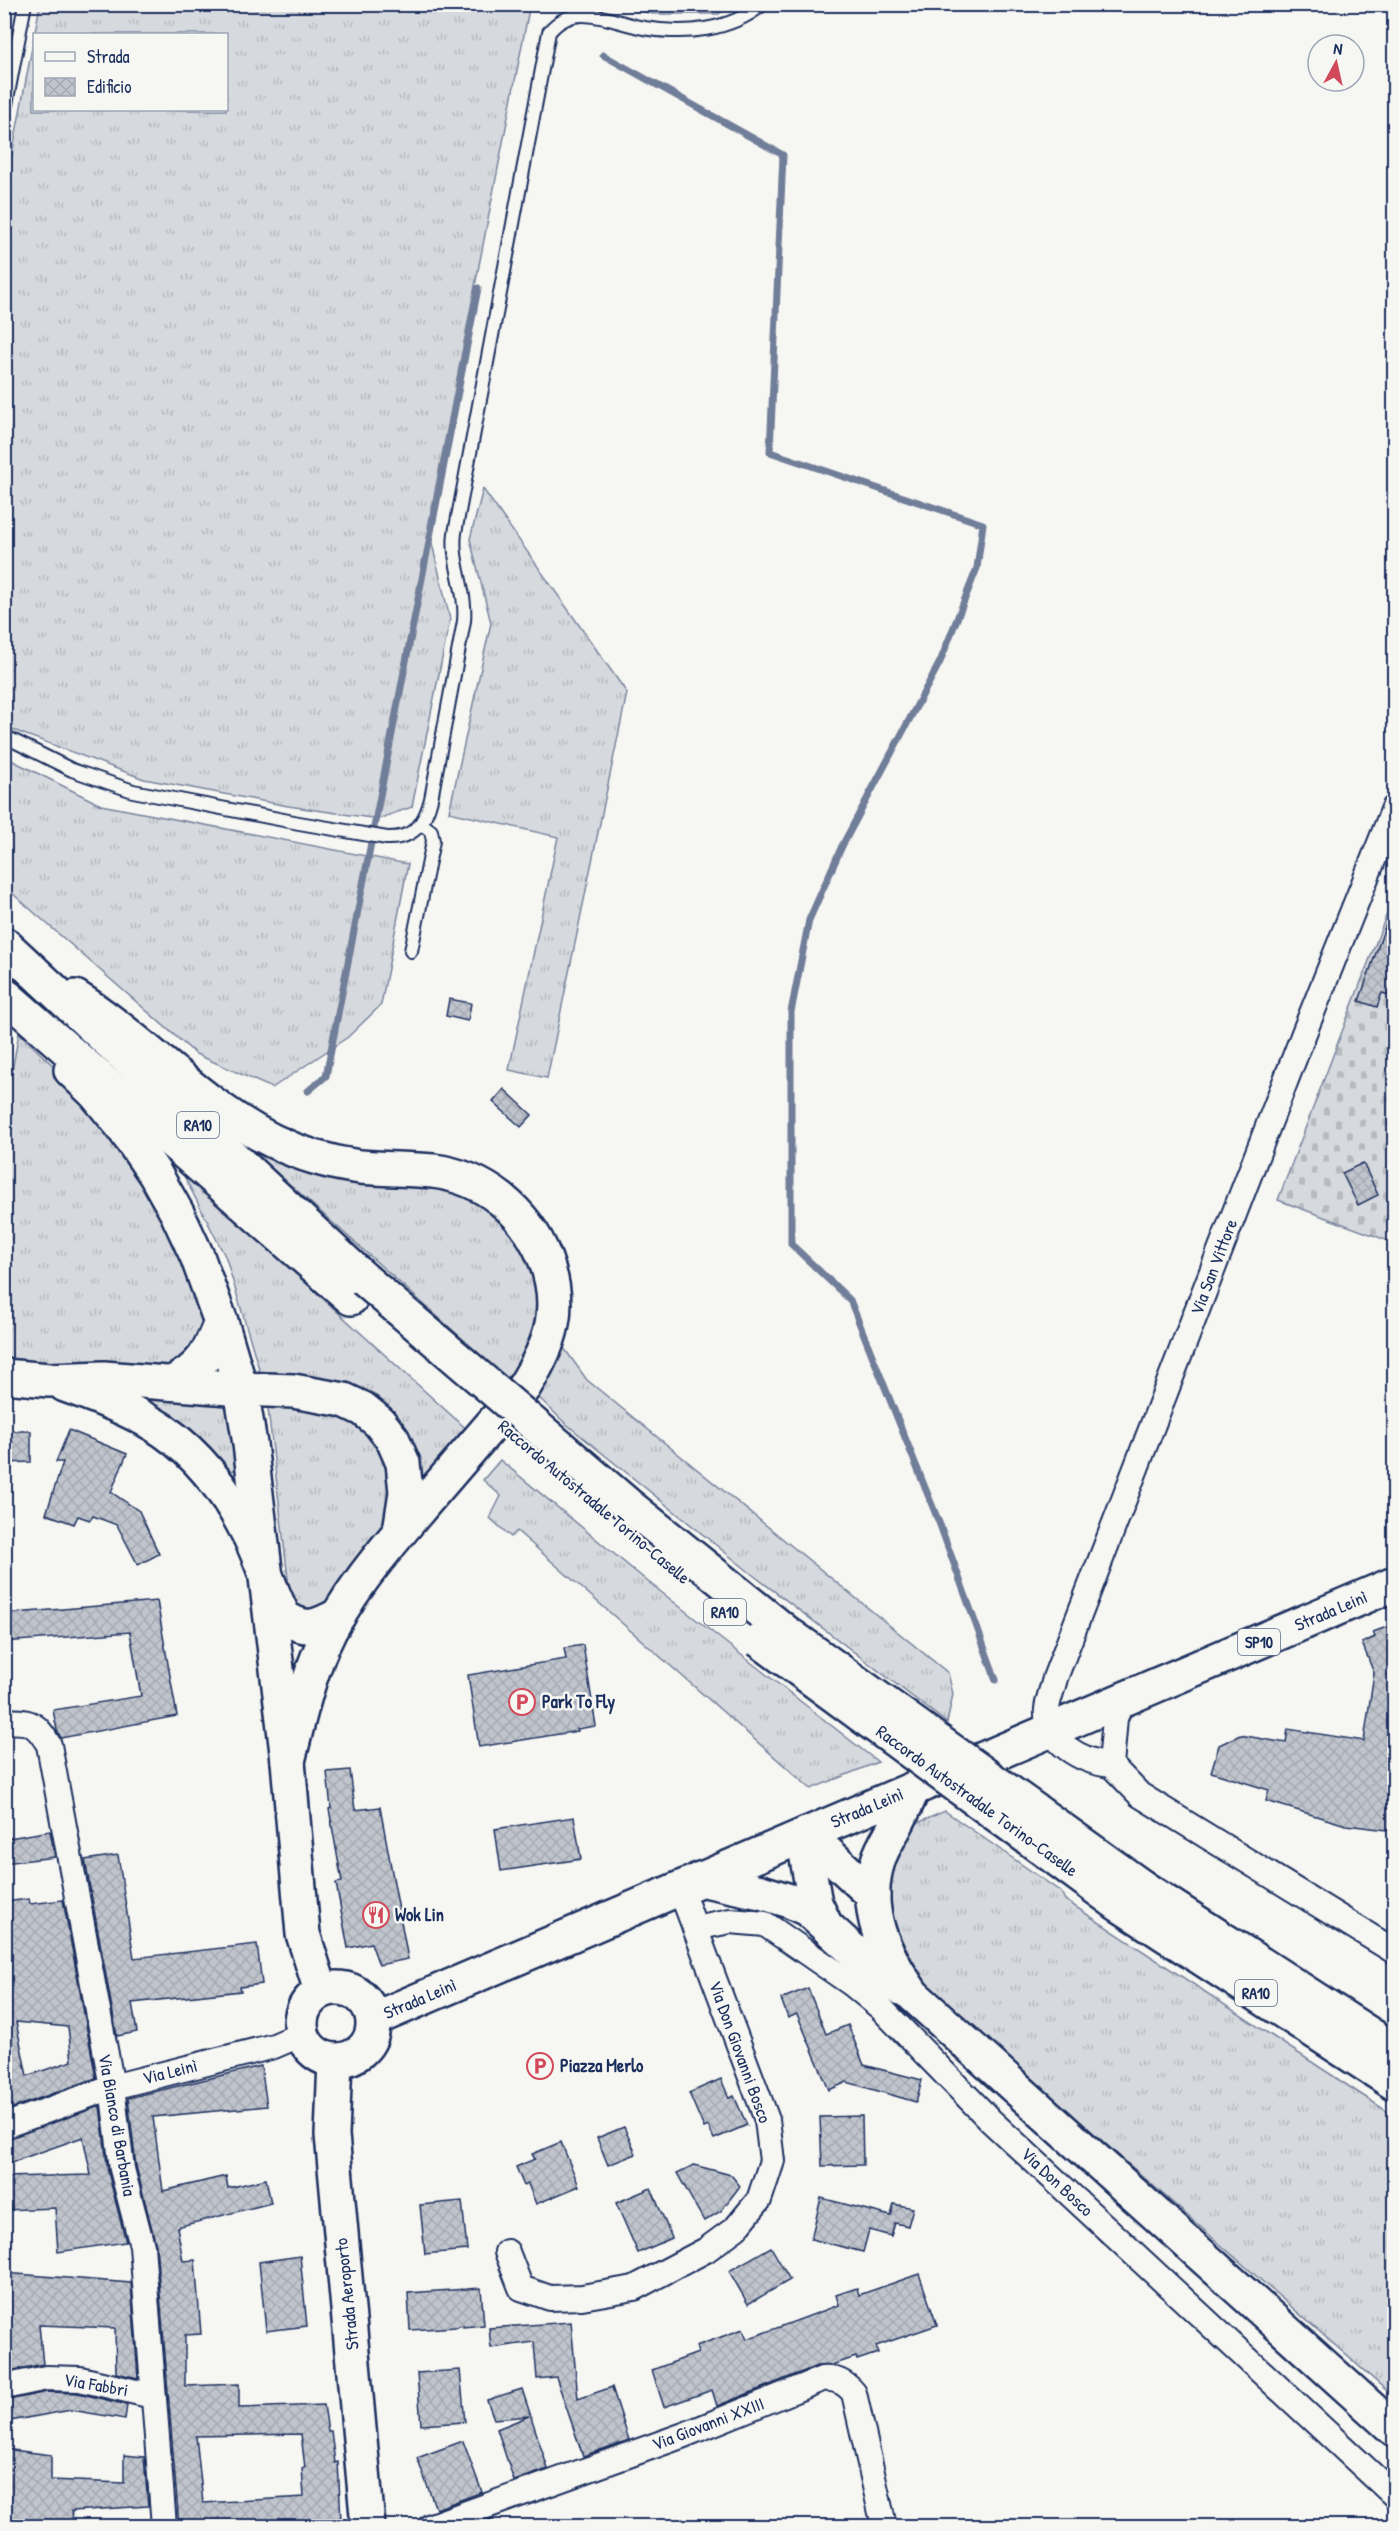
<svg xmlns="http://www.w3.org/2000/svg" width="1399" height="2531" font-family="'Patrick Hand',sans-serif">
<style>
.grass{fill:url(#grass-tufts);stroke:#78849e;stroke-width:1.5;fill-rule:evenodd}
.cemetery{fill:url(#cemetery-stones);stroke:#78849e;stroke-width:1.5}
.lines{fill:none;stroke-linecap:round;stroke-linejoin:round}
.stream{stroke:#717e99;stroke-width:7}
.building{fill:url(#building-cross-hatch);stroke:#1b2f5e;stroke-width:1.5;fill-rule:evenodd}
.lane-casing{stroke:#1b2f5e;stroke-width:16}
.street-casing{stroke:#1b2f5e;stroke-width:28}
.secondary-casing{stroke:#1b2f5e;stroke-width:38}
.primary-casing{stroke:#1b2f5e;stroke-width:38}
.highway-casing{stroke:#1b2f5e;stroke-width:38}
.lane{stroke:#f6f6f2;stroke-width:12}
.street{stroke:#f6f6f2;stroke-width:24}
.secondary{stroke:#f6f6f2;stroke-width:33}
.primary{stroke:#f6f6f2;stroke-width:33}
.highway{stroke:#f6f6f2;stroke-width:33}
.highway-bridge-casing{stroke:#1b2f5e;stroke-width:38;stroke-linecap:butt}
.highway-bridge{stroke:#f6f6f2;stroke-width:33}
.labels{text-anchor:middle;stroke-width:5;stroke-linejoin:round;paint-order:stroke}
.shield{fill:#f6f6f2;stroke:#5d6b8a;stroke-width:1.5}
.shield-label{font-size:16px;font-weight:bold;fill:#1b2f5e}
.street-label{font-size:18px;fill:#1b2f5e;stroke:#f6f6f2}
.poi-label{font-size:18px;font-weight:bold;fill:#1b2f5e;stroke:#f6f6f2;text-anchor:start}
</style>
<defs>
<pattern id="grass-tufts" width="24" height="20" patternUnits="userSpaceOnUse" patternTransform="scale(1.5)"><rect width="24" height="20" fill="#d6d9dd"/><path d="M3 7l-1-3M5 7V3M7 7l1-3M15 17l-1-3M17 17v-4M19 17l1-3" fill="none" stroke="#b7bbc0"/></pattern>
<pattern id="cemetery-stones" width="16" height="16" patternUnits="userSpaceOnUse" patternTransform="scale(1.5)"><rect width="16" height="16" fill="#d6d9dd"/><path d="M2 7V4a2 2 0 0 1 4 0v3zM10 15v-3a2 2 0 0 1 4 0v3z" fill="#b7bbc0"/></pattern>
<pattern id="building-cross-hatch" width="8" height="8" patternUnits="userSpaceOnUse" patternTransform="scale(1.5)"><rect width="8" height="8" fill="#c0c4cd"/><path d="M0 0l8 8M0 8l8-8" fill="none" stroke="#a4a9b2"/></pattern>
</defs>
<rect width="100%" height="100%" fill="#f6f6f2"/>
<filter id="ink" filterUnits="userSpaceOnUse"><feTurbulence type="fractalNoise" baseFrequency=".0167" numOctaves="2"/><feDisplacementMap in="SourceGraphic" scale="12" xChannelSelector="R" yChannelSelector="G"/><feConvolveMatrix kernelMatrix="1 2 1 2 8 2 1 2 1" color-interpolation-filters="sRGB"/></filter>
<g filter="url(#ink)">
<g class="grass">
<path d="M40,5H541L529,9L428,527L450,619L412,807L378,819L288,806L144,779L5,727V192ZM226,34V110H34V34Z"/>
<polygon points="618,5 729,4 729,5 719,14 653,14"/>
<polygon points="483,489 627,693 547,1078 509,1070 558,837 449,812 491,623 470,539"/>
<polygon points="5,757 101,805 408,864 381,1005 348,1037 272,1088 196,1054 5,887"/>
<polygon points="19,1033 86,1097 156,1188 211,1326 180,1371 5,1363 4,1114"/>
<polygon points="255,1148 431,1183 481,1199 511,1223 536,1262 544,1305 514,1385 265,1162"/>
<polygon points="181,1170 472,1434 417,1498 397,1428 262,1379 226,1258"/>
<polygon points="564,1348 587,1380 948,1673 953,1694 947,1723 753,1575 565,1423 533,1392"/>
<polygon points="114,1389 227,1396 238,1468 232,1471 227,1469 200,1440"/>
<polygon points="267,1400 361,1414 397,1467 391,1526 318,1616 291,1604"/>
<polygon points="500,1460 647,1581 878,1762 811,1789 517,1531 511,1537 490,1518 501,1496 483,1480"/>
<polygon points="945,1811 1061,1892 1065,1900 1394,2116 1394,2397 1025,2073 928,1985 897,1952 885,1925 889,1857 908,1827"/>
</g>
<polygon class="cemetery" points="1394,895 1394,1243 1278,1200"/>
<g class="lines">
<g class="stream">
<polyline points="603,55 783,155 770,452 983,524 977,568 940,662 842,846 809,920 791,1012 791,1244 850,1300 940,1525 996,1680"/>
<polyline points="308,1091 326,1076 478,288"/>
</g>
</g>
<g class="building">
<polygon points="1392,907 1395,908 1395,997 1382,993 1377,1007 1359,1001"/>
<polygon points="449,999 471,1003 468,1021 446,1016"/>
<polygon points="504,1089 532,1115 521,1127 493,1102"/>
<polygon points="1363,1163 1378,1195 1358,1205 1342,1173"/>
<polygon points="69,1430 127,1454 111,1492 139,1511 159,1554 138,1565 117,1525 93,1516 90,1520 78,1516 74,1524 46,1514 63,1462 56,1462"/>
<polygon points="10,1431 31,1431 31,1462 4,1463 4,1440 10,1440"/>
<polygon points="157,1601 177,1716 61,1738 57,1730 53,1710 141,1696 130,1632 4,1642 4,1614"/>
<polygon points="1395,1624 1395,1831 1346,1825 1266,1801 1269,1790 1211,1772 1219,1745 1240,1735 1286,1743 1288,1729 1364,1741 1374,1673 1362,1643 1375,1637 1373,1632"/>
<polygon points="583,1645 596,1726 577,1729 578,1731 479,1747 468,1675 566,1659 564,1648"/>
<polygon points="350,1770 355,1810 380,1807 408,1959 379,1965 371,1943 348,1948 336,1883 342,1882 329,1809 331,1808 327,1772"/>
<polygon points="574,1817 581,1859 501,1871 495,1829"/>
<polygon points="50,1831 55,1857 4,1863 4,1839"/>
<polygon points="118,1855 134,1958 257,1944 262,1984 240,1987 241,1991 132,2003 137,2032 117,2036 85,1860"/>
<path d="M29,1899L30,1904L63,1900L96,2078L4,2111V1902ZM16,2022L68,2027L72,2061L27,2076Z"/>
<polygon points="808,1988 826,2034 848,2025 864,2065 922,2080 916,2102 847,2082 829,2090 797,2014 788,2018 781,1999"/>
<path d="M261,2066L267,2106L153,2117L163,2191L226,2176L228,2188L266,2179L271,2203L177,2227L183,2261L195,2260L201,2334L185,2335V2386L239,2384V2408L324,2405L328,2431H331L335,2463L338,2462L341,2521L251,2526H179L156,2245L136,2166L128,2098ZM301,2434L305,2468H302L304,2497L203,2503L196,2436Z"/>
<polygon points="721,2079 729,2098 734,2096 747,2125 714,2139 708,2126 704,2128 689,2093"/>
<polygon points="100,2106 108,2172 126,2242 58,2252 55,2208 4,2210 4,2177 91,2175 83,2137 4,2165 4,2140"/>
<polygon points="862,2116 863,2165 822,2166 820,2117"/>
<polygon points="624,2127 636,2154 608,2165 597,2138"/>
<polygon points="561,2142 579,2186 536,2204 528,2184 524,2186 516,2167 535,2159 532,2154"/>
<polygon points="694,2165 731,2175 740,2186 721,2211 704,2221 677,2173"/>
<polygon points="651,2188 672,2238 638,2253 616,2203"/>
<polygon points="821,2198 891,2216 894,2204 913,2208 908,2226 895,2223 891,2236 869,2230 863,2252 811,2239"/>
<polygon points="462,2201 467,2250 425,2254 420,2205"/>
<polygon points="771,2247 790,2280 748,2304 729,2271"/>
<polygon points="300,2256 307,2326 266,2331 259,2262"/>
<polygon points="4,2273 131,2283 138,2378 116,2373 115,2328 39,2325 43,2364 4,2372 4,2350 12,2348 4,2313"/>
<polygon points="919,2274 937,2325 876,2346 878,2353 857,2360 856,2357 832,2365 817,2366 717,2406 712,2390 664,2407 652,2370 698,2353 696,2346 743,2329 747,2339 839,2305 836,2295 857,2288 859,2295"/>
<polygon points="481,2288 484,2325 463,2327 463,2325 456,2327 410,2330 408,2293"/>
<polygon points="571,2322 578,2399 612,2387 629,2440 583,2456 556,2377 537,2379 534,2342 491,2348 489,2328"/>
<polygon points="460,2370 465,2422 421,2425 417,2373"/>
<polygon points="522,2389 548,2469 514,2481 497,2429 529,2416 494,2419 487,2400"/>
<polygon points="47,2392 78,2393 127,2405 125,2419 71,2410 4,2422 4,2401"/>
<polygon points="463,2441 482,2492 436,2509 417,2458"/>
<polygon points="4,2449 51,2455 51,2480 124,2483 124,2455 144,2457 148,2506 72,2511 73,2526 4,2526"/>
<polygon points="493,2519 496,2526 472,2526"/>
</g>
<g class="lines">
<defs>
<g id="lane">
<polyline points="4,115 25,4"/>
<path d="M4,736L72,770L133,791L299,823L387,838C414,839 425,823 431,799L464,621C467,591 451,562 455,533L549,32C575,0 610,22 644,28C685,35 730,31 763,4"/>
<polyline points="411,951 433,841 431,831 422,824"/>
</g>
<g id="street">
<polyline points="1123,1699 1115,1718 1111,1765 1140,1795 1394,1951"/>
<path d="M4,1722C30,1720 36,1723 49,1745L112,2087L122,2169L142,2246L164,2526"/>
<path d="M1111,1765C1083,1762 1044,1742 1047,1709C1048,1699 1053,1688 1055,1678L1304,1033L1394,808"/>
<polyline points="695,1928 730,1921 765,1924 852,1984 881,2008 991,2121 1394,2495"/>
<polyline points="4,2126 112,2087 274,2046 302,2034"/>
<polyline points="507,2252 521,2288 550,2298 582,2297 634,2288 706,2250 736,2228 759,2200 772,2161 767,2120 680,1888"/>
<polyline points="4,2387 46,2378 80,2379 153,2396"/>
<path d="M431,2526L684,2435L822,2379C836,2378 845,2382 854,2393L884,2526"/>
</g>
<g id="secondary">
<path d="M75,997C144,1040 198,1104 273,1141C300,1154 330,1163 360,1167C384,1169 409,1169 433,1171C484,1177 526,1211 545,1259C564,1309 551,1344 524,1387C491,1425 458,1464 425,1502C387,1547 346,1593 322,1647C306,1684 298,1723 288,1761"/>
<polyline points="71,1070 95,1093 122,1126 155,1174 177,1213 197,1256 221,1322 241,1389 250,1444 288,1761 303,1934 321,1991"/>
<polyline points="4,1376 49,1380 104,1378 241,1389 293,1391 344,1400 363,1409 379,1422 393,1440 403,1463 406,1492 400,1531"/>
<path d="M172,1383C202,1368 209,1353 221,1322"/>
<path d="M65,1385C99,1397 135,1411 164,1431C201,1457 230,1497 250,1537C263,1563 270,1591 284,1617C307,1632 316,1627 339,1615"/>
<circle cx="337" cy="2024" r="36"/>
<polyline points="374,2019 807,1834"/>
<polyline points="335,2061 332,2135 368,2526"/>
</g>
<g id="primary">
<polyline points="4,944 32,970"/>
<polyline points="807,1834 1394,1584"/>
</g>
<g id="highway">
<polyline points="32,970 364,1279"/>
<polyline points="7,997 351,1298"/>
<path d="M913,1789C908,1800 903,1812 897,1823C891,1835 882,1847 878,1861C862,1911 885,1955 913,1995L1394,2429"/>
<polyline points="807,1834 873,1895"/>
<polyline points="803,1836 815,1903 824,1922"/>
<polyline points="700,1879 761,1892 790,1901 807,1909 879,1974 901,1988"/>
<polyline points="1142,1887 1394,2050"/>
<polyline points="1118,1904 1394,2083"/>
</g>
</defs>
<use href="#lane" class="lane-casing"/>
<use href="#street" class="street-casing"/>
<use href="#secondary" class="secondary-casing"/>
<use href="#primary" class="primary-casing"/>
<use href="#highway" class="highway-casing"/>
<use href="#lane" class="lane"/>
<use href="#street" class="street"/>
<use href="#secondary" class="secondary"/>
<use href="#primary" class="primary"/>
<use href="#highway" class="highway"/>
<defs>
<g id="highway-bridge">
<polyline points="364,1279 628,1505 787,1633 1142,1887"/>
<polyline points="759,1640 1118,1904"/>
</g>
</defs>
<use href="#highway-bridge" class="highway-bridge-casing"/>
<use href="#highway-bridge" class="highway-bridge"/>
</g>
</g>
<defs>
<symbol id="parking-ring" viewBox="-11 -11 22 22"><circle r="9.5" fill="#f6f6f2" stroke="#d1495b" stroke-width="1.5"/><path d="M-3.5-5.5H1a3.5 3.5 0 0 1 0 7H-1V5.5H-3.5ZM-1-3.4V-.6H.8a1.4 1.4 0 0 0 0-2.8Z" fill="#d1495b"/></symbol>
<symbol id="restaurant-ring" viewBox="-11 -11 22 22"><circle r="9.5" fill="#f6f6f2" stroke="#d1495b" stroke-width="1.5"/><path d="M-5-6h1v4h1v-4h1v4h1v-4h1v5L-1.5 .5V6h-2V.5L-5-1ZM5-6V6H3V1.5H1.5Q1.5-4 5-6Z" fill="#d1495b"/></symbol>
</defs>
<g fill-rule="evenodd">
<use href="#parking-ring" x="507" y="1687" width="30" height="30"/>
<use href="#restaurant-ring" x="361" y="1900" width="30" height="30"/>
<use href="#parking-ring" x="525" y="2051" width="30" height="30"/>
</g>
<g class="labels">
<g class="shield">
<rect x="177" y="1112" width="42" height="26" rx="4.5"/>
<rect x="704" y="1599" width="42" height="26" rx="4.5"/>
<rect x="1238" y="1629" width="42" height="26" rx="4.5"/>
<rect x="1235" y="1980" width="42" height="26" rx="4.5"/>
</g>
<g class="shield-label">
<text x="198" y="1131">RA10</text>
<text x="725" y="1618">RA10</text>
<text x="1259" y="1648">SP10</text>
<text x="1256" y="1999">RA10</text>
</g>
<g class="street-label">
<text transform="translate(1214 1267) rotate(-69)" y="6">Via San Vittore</text>
<text transform="translate(594 1502) rotate(40)" y="6">Raccordo Autostradale Torino-Caselle</text>
<text transform="translate(1331 1611) rotate(-23)" y="6">Strada Leinì</text>
<text transform="translate(977 1801) rotate(36)" y="6">Raccordo Autostradale Torino-Caselle</text>
<text transform="translate(867 1808) rotate(-23)" y="6">Strada Leinì</text>
<text transform="translate(420 1999) rotate(-23)" y="6">Strada Leinì</text>
<text transform="translate(740 2052) rotate(70)" y="6">Via Don Giovanni Bosco</text>
<text transform="translate(170 2072) rotate(-14)" y="6">Via Leinì</text>
<text transform="translate(117 2125) rotate(80)" y="6">Via Bianco di Barbania</text>
<text transform="translate(1057 2182) rotate(43)" y="6">Via Don Bosco</text>
<text transform="translate(347 2294) rotate(-96)" y="6">Strada Aeroporto</text>
<text transform="translate(96 2385) rotate(10)" y="6">Via Fabbri</text>
<text transform="translate(708 2424) rotate(-21)" y="6">Via Giovanni XXIII</text>
</g>
<g class="poi-label">
<text x="542" y="1708">Park To Fly</text>
<text x="395" y="1921">Wok Lin</text>
<text x="560" y="2072">Piazza Merlo</text>
</g>
</g>
<rect width="1399" height="2531" fill="none" stroke="#f6f6f2" stroke-width="24"/>
<rect x="12" y="12" width="1375" height="2507" fill="none" stroke="#1b2f5e" stroke-width="2" filter="url(#ink)"/>
<rect x="33" y="33" width="195" height="78" fill="#f6f6f2" stroke="#9ea6b7" stroke-width="1.5"/>
<rect x="45" y="52" width="30" height="9" fill="#f6f6f2" stroke="#9ea6b7" stroke-width="1.5"/>
<text x="87" y="63" font-size="18" fill="#1b2f5e">Strada</text>
<rect x="45" y="78" width="30" height="18" fill="url(#building-cross-hatch)" stroke="#9ea6b7" stroke-width="1.5"/>
<text x="87" y="93" font-size="18" fill="#1b2f5e">Edificio</text>
<g transform="translate(1336 63) rotate(8)"><circle r="28" fill="#f6f6f2" stroke="#9ea6b7" stroke-width="1.5"/>
<path d="M0-4.5L10 22L0 15L-10 22Z" fill="#d1495b"/>
<text y="-9" font-size="16" font-weight="bold" text-anchor="middle" fill="#1b2f5e">N</text>
</g>
</svg>
